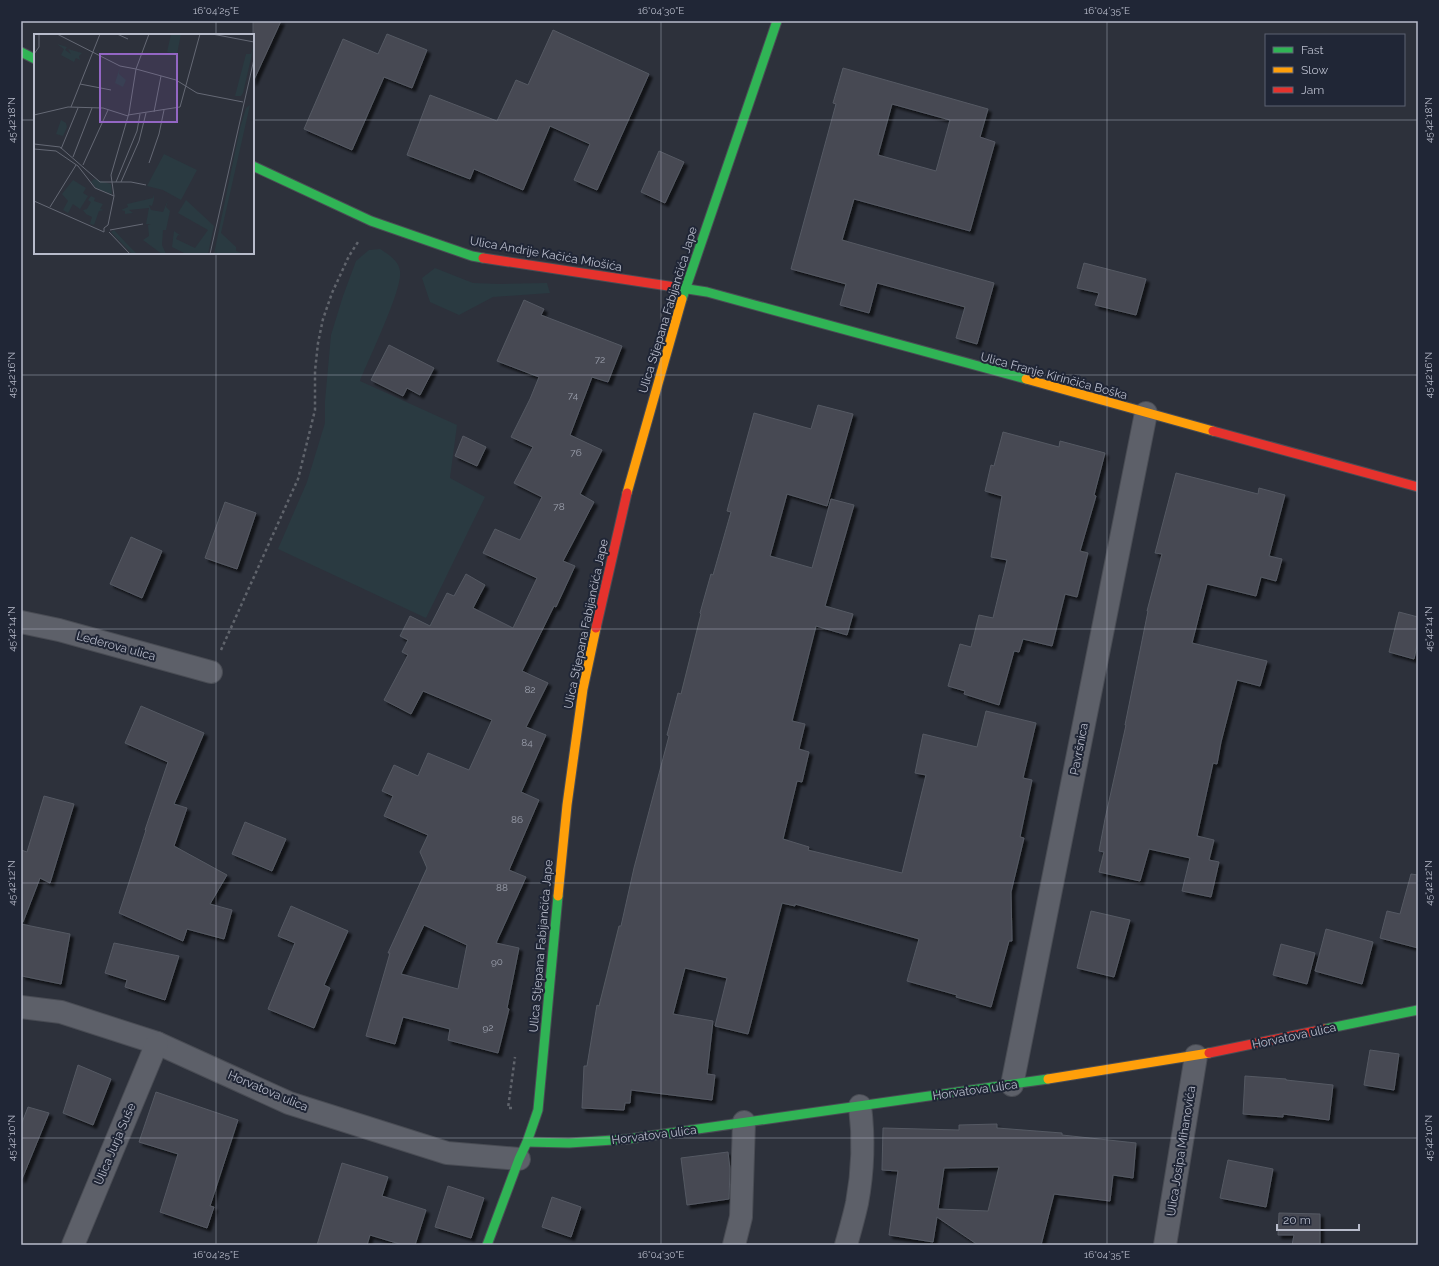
<svg xmlns="http://www.w3.org/2000/svg" width="1439" height="1266" font-family="Raleway,sans-serif">
<style>
.green{fill:#2a3a41}
.building{fill:#474a53;stroke:#555963;fill-rule:evenodd;filter:url(#shadow)}
.lines{fill:none;stroke-linecap:round;stroke-linejoin:round}
.street-casing{stroke:#494c54;stroke-width:24}
.fast-casing{stroke:#494c54;stroke-width:11}
.slow-casing{stroke:#494c54;stroke-width:11}
.jam-casing{stroke:#494c54;stroke-width:11}
.path{stroke:#60646c;stroke-width:2.5;stroke-dasharray:3 3;stroke-linecap:butt}
.street{stroke:#5d6069;stroke-width:22}
.fast{stroke:#30b455;stroke-width:9}
.slow{stroke:#ff9f0a;stroke-width:9}
.jam{stroke:#e5322d;stroke-width:9}
.ticks{fill:none;stroke:#b8bccb;stroke-width:1;stroke-opacity:0.45}
.labels{text-anchor:middle;stroke-width:4;stroke-linejoin:round;paint-order:stroke}
.number-label{font-size:10px;fill:#9ca0ad}
.street-label{font-size:12px;fill:#b8bccb;stroke:#202636}
.inset-road{fill:none;stroke:#656975;stroke-width:1}
.view{fill:#9366c4;fill-opacity:0.15;stroke:#9366c4;stroke-width:2}
.inset-edge{fill:none;stroke:#b8bccb;stroke-width:2}
.neatline{fill:none;stroke:#b8bccb;stroke-width:1.5}
.ticks-label{font-size:10px;text-anchor:middle;fill:#b8bccb}
</style>
<defs>
<filter id="shadow"><feDropShadow dx="3.5" dy="3.5" stdDeviation="1" flood-color="#0009"/></filter>
</defs>
<rect width="100%" height="100%" fill="#2d313b"/>
<g class="green">
<path d="M380,249C388,254 399,261 400,271C403,289 368,360 360,381L457,425L450,478L485,497L426,618L278,549L307,482L325,423V401L331,335L343,296L356,261L369,250Z"/>
<polygon points="435,268 473,283 499,284 547,283 550,293 493,297 459,315 430,302 422,278"/>
</g>
<g class="building">
<polygon points="253,21 281,21 253,82"/>
<polygon points="553,30 649,74 597,190 574,180 590,144 550,126 523,190 474,169 470,179 407,155 430,95 497,121 516,80 528,85"/>
<polygon points="387,34 427,50 412,88 384,77 352,150 304,129 343,39 378,54"/>
<path d="M843,68L988,109L980,137L995,142L970,231L854,199L842,240L994,283L977,344L956,338L965,307L877,283L869,313L840,305L846,284L791,269L836,104L833,103ZM892,104L950,120L936,171L878,155Z"/>
<polygon points="659,151 684,162 665,203 641,192"/>
<polygon points="1084,263 1146,279 1136,315 1095,305 1099,293 1077,288"/>
<path d="M524,300L544,309L541,315L622,346L608,382L592,377L570,435L602,450L580,494L594,502L563,561L575,566L556,607L554,606L522,671L548,683L526,727L546,735L521,792L539,800L509,870L526,877L496,943L519,948L507,1008L509,1009L498,1053L448,1040L450,1029L403,1017L395,1044L366,1036L390,953H388L427,868L420,852L428,835L384,816L393,796L382,791L394,765L418,776L428,753L469,770L492,720L423,691L411,714L384,700L408,655L402,652L408,640L400,636L410,616L430,626L447,593L454,596L466,574L485,585L473,608L513,628L537,578L483,553L495,529L520,540L542,497L514,483L533,447L511,437L530,399L539,377L497,361ZM424,925L467,945L458,989L401,974Z"/>
<polygon points="389,345 434,368 420,395 407,388 403,396 371,380"/>
<polygon points="818,405 853,414 827,506 787,494 770,556 812,568 831,499 854,505 825,606 853,614 847,635 816,626 792,721 805,724 799,749 809,752 802,782 797,781 783,839 809,847 808,850 902,873 926,775 915,773 923,734 977,747 986,711 1036,723 1023,778 1032,780 1020,837 1024,838 1011,892 1012,941 1009,941 991,1007 956,997 957,995 907,981 919,939 795,904 795,906 782,903 748,1034 715,1026 727,978 685,968 673,1014 713,1021 707,1074 715,1075 712,1100 631,1090 630,1103 625,1103 624,1110 582,1108 584,1066 587,1066 597,1005 599,1006 619,926 621,926 634,868 669,736 667,735 678,693 681,694 701,614 700,613 711,574 713,575 731,512 727,511 754,413 811,429"/>
<polygon points="1003,432 1059,447 1060,441 1105,453 1094,495 1096,496 1080,551 1088,553 1077,597 1065,594 1052,646 1023,639 1019,652 1014,651 999,705 964,694 965,691 948,686 960,644 971,647 979,615 993,618 1007,560 991,557 1002,496 985,491 991,465 994,466"/>
<polygon points="463,436 486,447 477,466 455,456"/>
<polygon points="1176,473 1258,494 1259,488 1285,495 1269,556 1282,559 1276,581 1261,577 1256,596 1207,584 1192,643 1267,661 1260,686 1237,680 1221,742 1217,764 1213,763 1197,836 1214,840 1209,860 1219,862 1211,897 1182,891 1190,858 1149,849 1140,881 1099,872 1104,852 1099,851 1105,819 1126,725 1125,725 1148,611 1147,611 1162,554 1155,553"/>
<polygon points="225,502 256,513 237,569 205,558"/>
<polygon points="131,537 162,551 142,598 110,584"/>
<polygon points="1399,612 1418,617 1418,641 1414,659 1389,652"/>
<polygon points="141,706 204,733 174,804 187,808 174,846 227,875 210,904 232,910 224,939 187,929 183,941 119,913 146,830 145,830 168,762 125,743"/>
<polygon points="44,796 74,804 50,883 40,878 23,922 21,922 21,850 27,852"/>
<polygon points="245,822 286,839 272,871 232,854"/>
<polygon points="1411,874 1418,875 1418,948 1380,938 1387,911 1400,914"/>
<polygon points="291,906 348,931 324,985 330,988 314,1028 268,1009 295,943 278,936"/>
<polygon points="1091,911 1130,920 1114,977 1077,968"/>
<polygon points="21,924 70,934 61,984 22,976"/>
<polygon points="1326,929 1373,942 1362,984 1315,971"/>
<polygon points="114,943 179,956 165,1000 125,987 127,980 105,973"/>
<polygon points="1281,944 1315,953 1307,984 1273,975"/>
<polygon points="1370,1050 1399,1054 1394,1090 1364,1085"/>
<polygon points="78,1065 111,1079 93,1125 63,1113"/>
<polygon points="1245,1076 1286,1079 1286,1080 1333,1085 1329,1120 1283,1114 1283,1117 1243,1114"/>
<polygon points="156,1092 238,1120 210,1206 214,1207 207,1228 160,1212 178,1154 139,1142"/>
<polygon points="28,1107 49,1113 22,1179 21,1179 21,1125"/>
<path d="M997,1124V1128L1062,1133V1135L1136,1143L1133,1178L1113,1175L1110,1201L1054,1194L1041,1245H978L937,1217L933,1242L889,1235L898,1171L882,1170L883,1128L959,1130V1125ZM999,1167L988,1211L938,1209L944,1168Z"/>
<polygon points="728,1152 730,1169 729,1199 687,1205 681,1158"/>
<polygon points="1228,1160 1273,1169 1266,1207 1220,1198"/>
<polygon points="342,1163 388,1177 382,1196 426,1210 415,1245 403,1245 370,1235 367,1245 317,1245"/>
<polygon points="448,1186 484,1198 471,1238 435,1227"/>
<polygon points="552,1197 581,1207 571,1237 542,1227"/>
<polygon points="1279,1213 1320,1214 1320,1245 1292,1245 1294,1235 1278,1235"/>
</g>
<g class="lines">
<defs>
<g id="street">
<polyline points="21,622 59,630 211,672"/>
<polyline points="21,1007 61,1012 157,1043 289,1103 447,1153 519,1159"/>
<polyline points="1012,1085 1146,413"/>
<polyline points="73,1245 157,1043"/>
<polyline points="734,1245 741,1217 744,1122"/>
<path d="M846,1245C850,1231 854,1217 857,1203C863,1171 864,1138 860,1106"/>
<polyline points="1165,1245 1196,1056"/>
</g>
<g id="fast">
<polyline points="21,52 35,59"/>
<polyline points="253,166 371,221 472,256 483,258"/>
<polyline points="675,287 707,292 1026,379"/>
<polyline points="682,299 777,21"/>
<polyline points="1325,1029 1418,1010"/>
<polyline points="527,1142 569,1143 628,1139 1048,1079"/>
<polyline points="487,1245 519,1159 527,1142 538,1110 558,896"/>
</g>
<g id="slow">
<polyline points="1026,379 1213,431"/>
<polyline points="627,493 682,299"/>
<polyline points="558,896 567,805 583,689 596,628"/>
<polyline points="1048,1079 1209,1053"/>
</g>
<g id="jam">
<polyline points="483,258 675,287"/>
<polyline points="1213,431 1418,487"/>
<polyline points="596,628 627,493"/>
<polyline points="1209,1053 1325,1029"/>
</g>
</defs>
<use href="#street" class="street-casing"/>
<use href="#fast" class="fast-casing"/>
<use href="#slow" class="slow-casing"/>
<use href="#jam" class="jam-casing"/>
<g class="path">
<polyline points="221,650 298,479 315,410 315,371 318,343 323,319 332,293 349,256 358,242"/>
<polyline points="512,1108 508,1108 515,1057"/>
</g>
<use href="#street" class="street"/>
<use href="#fast" class="fast"/>
<use href="#slow" class="slow"/>
<use href="#jam" class="jam"/>
</g>
<path class="ticks" d="M216,21V35M661,21V1245M1107,21V1245M21,120H35M253,120H1418M216,253V1245M21,375H1418M21,629H1418M21,883H1418M21,1138H1418"/>
<g class="labels">
<g class="number-label">
<text x="600" y="363">72</text>
<text x="573" y="399">74</text>
<text x="576" y="456">76</text>
<text x="559" y="510">78</text>
<text x="530" y="693">82</text>
<text x="527" y="746">84</text>
<text x="517" y="823">86</text>
<text x="502" y="891">88</text>
<text x="497" y="965">90</text>
<text x="488" y="1031">92</text>
</g>
<g class="street-label">
<text transform="translate(546 254) rotate(10)" y="4">Ulica Andrije Kačića Miošića</text>
<text transform="translate(668 310) rotate(-73)" y="4">Ulica Stjepana Fabijančića Jape</text>
<text transform="translate(1054 376) rotate(15)" y="4">Ulica Franje Kirinčića Boška</text>
<text transform="translate(586 624) rotate(-78)" y="4">Ulica Stjepana Fabijančića Jape</text>
<text transform="translate(116 646) rotate(15)" y="4">Lederova ulica</text>
<text transform="translate(1079 749) rotate(-79)" y="4">Pavršnica</text>
<text transform="translate(541 946) rotate(-85)" y="4">Ulica Stjepana Fabijančića Jape</text>
<text transform="translate(1294 1036) rotate(-12)" y="4">Horvatova ulica</text>
<text transform="translate(975 1090) rotate(-8)" y="4">Horvatova ulica</text>
<text transform="translate(268 1091) rotate(23)" y="4">Horvatova ulica</text>
<text transform="translate(654 1135) rotate(-7)" y="4">Horvatova ulica</text>
<text transform="translate(115 1144) rotate(-67)" y="4">Ulica Jurja Suše</text>
<text transform="translate(1181 1151) rotate(-81)" y="4">Ulica Josipa Mihanovića</text>
</g>
</g>
<g transform="translate(34 34)">
<rect width="220" height="220" fill="#2d313b"/>
<path d="M137,0H147L143,20L133,18ZM23,10L33,13L31,16L37,20L34,15L48,19L45,22L46,26L42,24L40,28L27,21L30,15ZM220,11L209,59L207,62H201L212,20H217ZM86,33L85,40L92,46L89,53L81,49ZM216,71L187,199L202,213V217L210,220H180L206,94L212,74ZM27,86L32,89L33,93L29,102L22,100ZM130,120L163,136L147,166L129,156L113,152ZM60,145L77,150L78,160L63,155L57,148ZM39,146L52,154L49,159L54,162L46,175L39,170L34,179L29,176L34,167L28,160ZM120,160V165L118,172L115,171L117,176L129,178L134,166L132,173L136,177L132,196H129L128,211L132,220H128L109,206L115,202L114,191L117,190H112L115,174L95,176L99,179L91,180V177L87,176L94,173L93,170L119,164ZM57,162L61,164L60,167L69,170L66,175L70,176L65,177L60,191L56,190L58,183L52,180L49,176L53,175L57,168L54,166ZM152,166L180,192L174,220H152L138,213L140,197L147,202L144,201L142,205L161,214L174,196L144,179ZM80,196L92,209L103,220H98L77,198Z" fill="#2a3a41"/>
<path class="inset-road" d="M23,0L86,32L102,35L115,0M83,0L94,5M178,0L220,8M0,20L5,13V0M46,50L77,56M37,73L66,0M120,78L127,42M0,81L34,73L69,74L94,82M94,81L146,73L166,0M0,110L26,113L66,148H97L112,151M0,115L22,117L44,132L61,154L80,162M27,115L44,74M39,123L58,74M115,129L125,100L130,76M49,131L74,76M82,148L103,97L106,80M87,148L105,107L112,79M0,167L70,198M16,173L42,131M76,196L109,190M70,198V194L74,191L80,162L77,141L95,79L102,35L142,46L163,59L209,68M75,198L96,220M176,220L220,25"/>
<path class="view" d="M66,20H143V88H66Z"/>
<rect width="220" height="220" class="inset-edge"/>
</g>
<rect width="1439" height="1266" fill="none" stroke="#202636" stroke-width="44"/>
<rect x="1265" y="34" width="140" height="72" fill="#202636" stroke="#5d6272"/>
<rect x="1273" y="47" width="20" height="6" fill="#30b455" stroke="#5d6272"/>
<text x="1301" y="54" font-size="12" fill="#b8bccb">Fast</text>
<rect x="1273" y="67" width="20" height="6" fill="#ff9f0a" stroke="#5d6272"/>
<text x="1301" y="74" font-size="12" fill="#b8bccb">Slow</text>
<rect x="1273" y="87" width="20" height="6" fill="#e5322d" stroke="#5d6272"/>
<text x="1301" y="94" font-size="12" fill="#b8bccb">Jam</text>
<path d="M1277 1224v6h82v-6" fill="none" stroke="#b8bccb" stroke-width="2"/>
<text x="1283" y="1224" font-size="12" fill="#b8bccb" stroke="#202636" stroke-width="3" paint-order="stroke">20 m</text>
<rect x="22" y="22" width="1395" height="1222" class="neatline"/>
<g class="ticks-label">
<text x="216" y="14">16°04'25"E</text>
<text x="661" y="14">16°04'30"E</text>
<text x="1107" y="14">16°04'35"E</text>
<text transform="translate(11 120) rotate(-90)" y="4">45°42'18"N</text>
<text transform="translate(1428 120) rotate(-90)" y="4">45°42'18"N</text>
<text transform="translate(11 375) rotate(-90)" y="4">45°42'16"N</text>
<text transform="translate(1428 375) rotate(-90)" y="4">45°42'16"N</text>
<text transform="translate(11 629) rotate(-90)" y="4">45°42'14"N</text>
<text transform="translate(1428 629) rotate(-90)" y="4">45°42'14"N</text>
<text transform="translate(11 883) rotate(-90)" y="4">45°42'12"N</text>
<text transform="translate(1428 883) rotate(-90)" y="4">45°42'12"N</text>
<text transform="translate(11 1138) rotate(-90)" y="4">45°42'10"N</text>
<text transform="translate(1428 1138) rotate(-90)" y="4">45°42'10"N</text>
<text x="216" y="1258">16°04'25"E</text>
<text x="661" y="1258">16°04'30"E</text>
<text x="1107" y="1258">16°04'35"E</text>
</g>
</svg>
